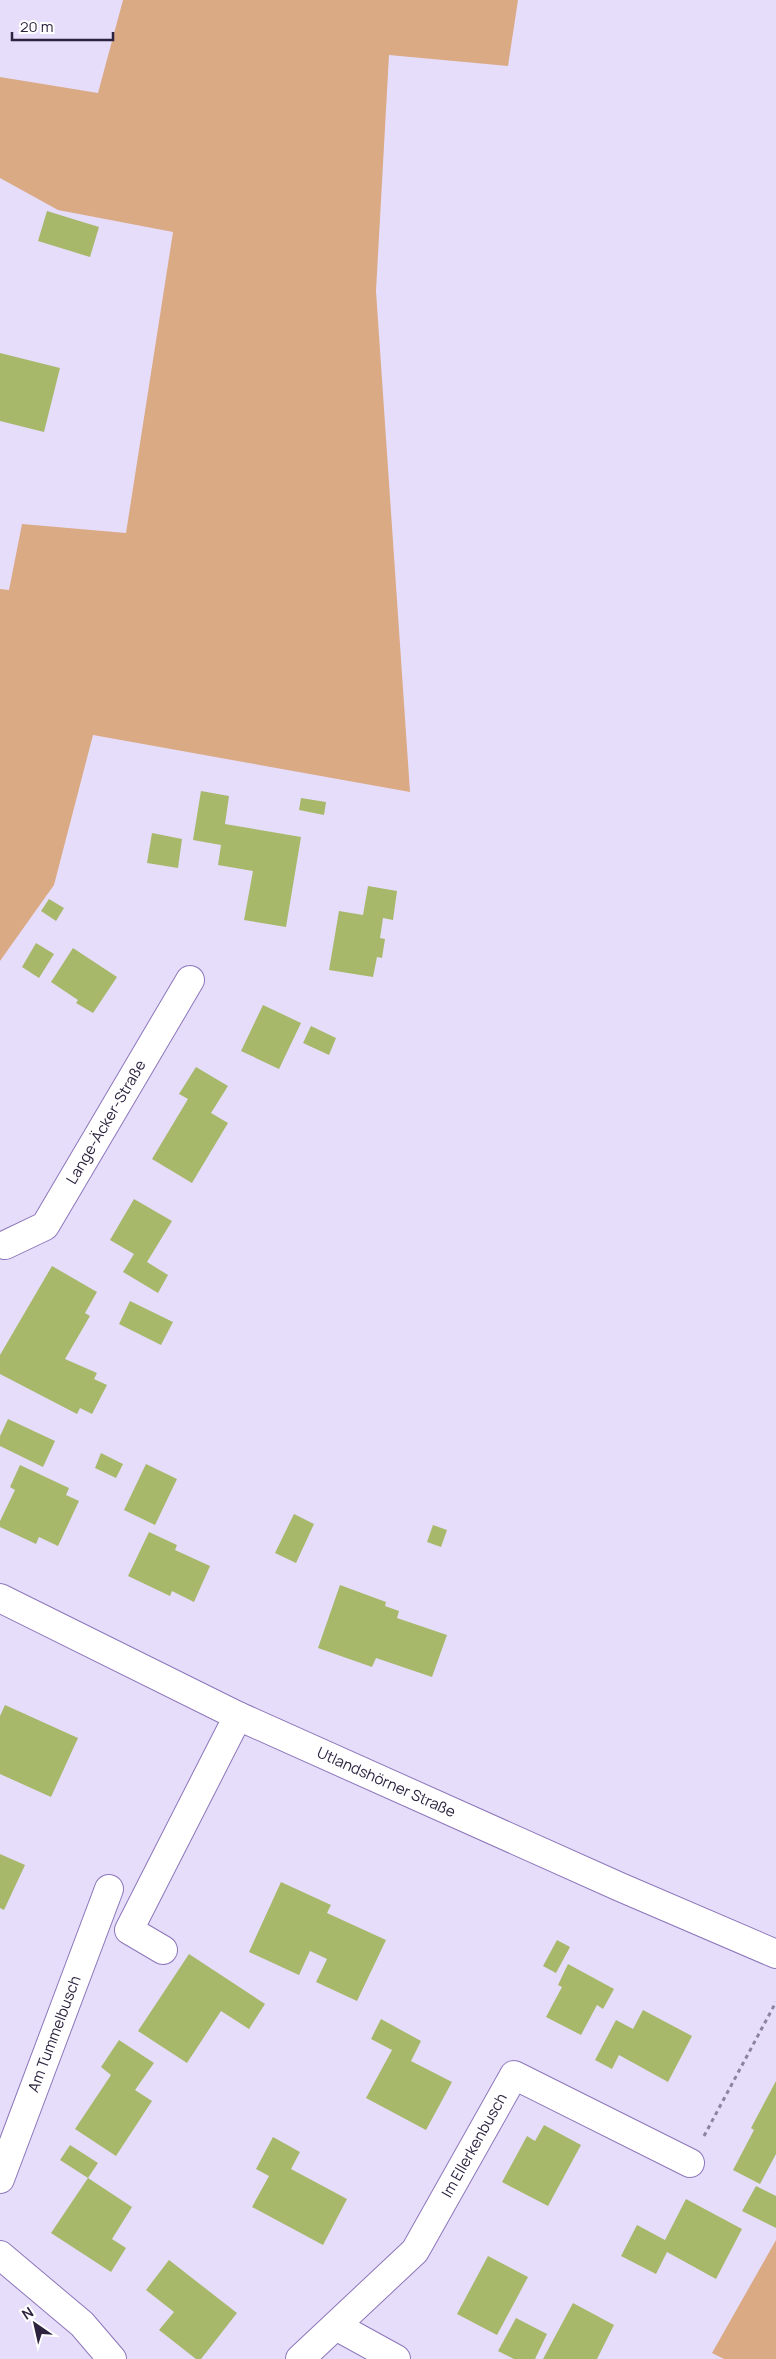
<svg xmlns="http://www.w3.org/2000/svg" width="776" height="2359" font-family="Manrope,sans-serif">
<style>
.green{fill:#daaa85}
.building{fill:#a7b86a}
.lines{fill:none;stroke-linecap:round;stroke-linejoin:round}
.minor-casing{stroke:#8d76ba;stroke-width:30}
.path{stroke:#8d83a0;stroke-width:3;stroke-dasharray:4 4;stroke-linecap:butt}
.minor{stroke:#fff;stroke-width:28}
.labels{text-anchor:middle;stroke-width:4;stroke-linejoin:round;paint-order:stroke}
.street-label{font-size:15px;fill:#2d233f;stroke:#fff}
</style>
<rect width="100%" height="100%" fill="#e6ddfb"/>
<g class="green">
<polygon points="123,0 518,0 508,66 389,55 376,291 410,792 93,735 54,885 0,961 0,589 9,590 22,524 126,533 173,232 58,210 0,178 0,77 98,93"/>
<polygon points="776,2240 776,2359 724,2359 712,2353"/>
</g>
<g class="building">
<polygon points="47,211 99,227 90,257 38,241"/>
<polygon points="0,353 60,368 44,432 0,421"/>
<polygon points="201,791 229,796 225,824 301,837 286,927 244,920 253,871 218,865 221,845 193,840"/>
<polygon points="301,798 326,802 324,815 299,810"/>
<polygon points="152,833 182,839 178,868 147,863"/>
<polygon points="368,886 397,891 393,920 383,918 380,938 385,939 382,958 377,957 373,977 329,970 339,911 363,915"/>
<polygon points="49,899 64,908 56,921 41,911"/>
<polygon points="36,943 54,954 39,978 22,967"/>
<polygon points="73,948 117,977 93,1013 76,1003 78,1000 51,982"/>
<polygon points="263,1005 301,1023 279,1069 241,1051"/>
<polygon points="311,1026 336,1038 329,1055 303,1043"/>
<polygon points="196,1067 228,1086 211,1113 228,1123 192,1183 152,1159 188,1099 179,1094"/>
<polygon points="134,1199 172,1221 147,1262 168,1275 158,1293 123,1272 134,1254 110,1240"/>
<polygon points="52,1266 97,1292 85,1313 90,1316 65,1359 97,1373 94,1379 107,1385 92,1414 80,1408 77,1414 0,1374 0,1355"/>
<polygon points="130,1301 173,1322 161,1345 119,1324"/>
<polygon points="8,1419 55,1441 43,1467 0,1446 0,1436"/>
<polygon points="101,1453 123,1464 116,1478 95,1468"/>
<polygon points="146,1464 177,1479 155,1525 124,1510"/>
<polygon points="20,1465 69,1488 66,1495 79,1501 58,1546 39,1537 36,1544 0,1527 0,1521 15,1490 10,1487"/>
<polygon points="294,1514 314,1524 296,1563 275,1553"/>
<polygon points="433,1525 447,1530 441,1547 427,1542"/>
<polygon points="149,1532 177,1545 175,1550 210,1566 194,1602 172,1591 170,1596 128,1576"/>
<polygon points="340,1585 386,1602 385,1606 399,1611 397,1618 447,1635 432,1677 376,1658 372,1667 318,1648"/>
<polygon points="5,1705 78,1738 51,1797 0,1774 0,1716"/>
<polygon points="0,1854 25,1865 4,1910 0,1908"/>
<polygon points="281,1882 331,1905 327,1913 386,1940 357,2001 316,1982 327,1959 310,1951 299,1975 249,1952"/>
<polygon points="557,1940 570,1947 556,1973 543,1966"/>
<polygon points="189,1954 265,2004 249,2029 221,2011 187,2063 138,2031"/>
<polygon points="568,1964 614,1989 603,2009 597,2005 581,2035 546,2017 562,1987 558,1985"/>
<polygon points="643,2010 692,2036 668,2082 619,2055 612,2069 595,2060 616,2020 633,2029"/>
<polygon points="381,2019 421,2041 411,2061 452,2082 426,2130 366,2098 392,2050 371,2039"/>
<polygon points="119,2040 154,2063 135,2090 152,2101 116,2156 75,2129 111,2075 101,2067"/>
<polygon points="776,2081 776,2154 760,2184 733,2170 754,2130 751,2128"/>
<polygon points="544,2125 581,2145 548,2206 502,2182 527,2136 535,2141"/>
<polygon points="273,2137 300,2152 291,2169 347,2199 323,2245 252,2207 269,2176 256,2169"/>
<polygon points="70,2145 98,2163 88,2178 132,2207 112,2239 126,2248 111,2272 51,2233 88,2178 60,2160"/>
<polygon points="756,2186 776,2196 776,2228 742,2211"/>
<polygon points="686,2199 742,2229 716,2279 667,2252 656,2274 621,2256 637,2225 665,2240"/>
<polygon points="488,2256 528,2277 497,2335 457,2314"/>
<polygon points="169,2260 237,2313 201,2359 196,2359 159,2330 174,2312 146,2290"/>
<polygon points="573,2303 614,2325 597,2359 543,2359"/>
<polygon points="516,2318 547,2334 535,2359 514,2359 498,2351"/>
</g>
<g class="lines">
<defs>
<g id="minor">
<path id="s1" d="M5,1245L45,1226L190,980"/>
<path id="s2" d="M0,1598L238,1716L620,1887L776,1954"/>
<polyline points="163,1950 129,1930 238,1716"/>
<path id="s3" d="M0,2179L109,1889"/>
<polyline points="0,2255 82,2324 112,2359"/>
<polyline points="336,2326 396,2359"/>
<path id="s4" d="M300,2359L415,2251L514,2075L690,2163"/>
</g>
</defs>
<use href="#minor" class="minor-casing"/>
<polyline class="path" points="704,2136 776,2002"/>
<use href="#minor" class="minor"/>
</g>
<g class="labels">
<g class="street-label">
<text dy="5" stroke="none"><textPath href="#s1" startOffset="165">Lange-Äcker-Straße</textPath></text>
<text dy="5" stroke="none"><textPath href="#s2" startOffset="428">Utlandshörner Straße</textPath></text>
<text dy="5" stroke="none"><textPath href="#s3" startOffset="155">Am Tummelbusch</textPath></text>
<text dy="5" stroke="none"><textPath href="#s4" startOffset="279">Im Ellerkenbusch</textPath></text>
</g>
</g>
<g transform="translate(35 2324) rotate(326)" stroke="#ffffff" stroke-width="4" paint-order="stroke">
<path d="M0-4L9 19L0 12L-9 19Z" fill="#2d233f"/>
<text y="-8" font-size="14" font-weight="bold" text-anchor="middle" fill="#2d233f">N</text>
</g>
<path d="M12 32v8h101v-8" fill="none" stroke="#2d233f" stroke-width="2.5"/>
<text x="20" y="32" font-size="15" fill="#2d233f" stroke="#ffffff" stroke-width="4" paint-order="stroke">20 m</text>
</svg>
